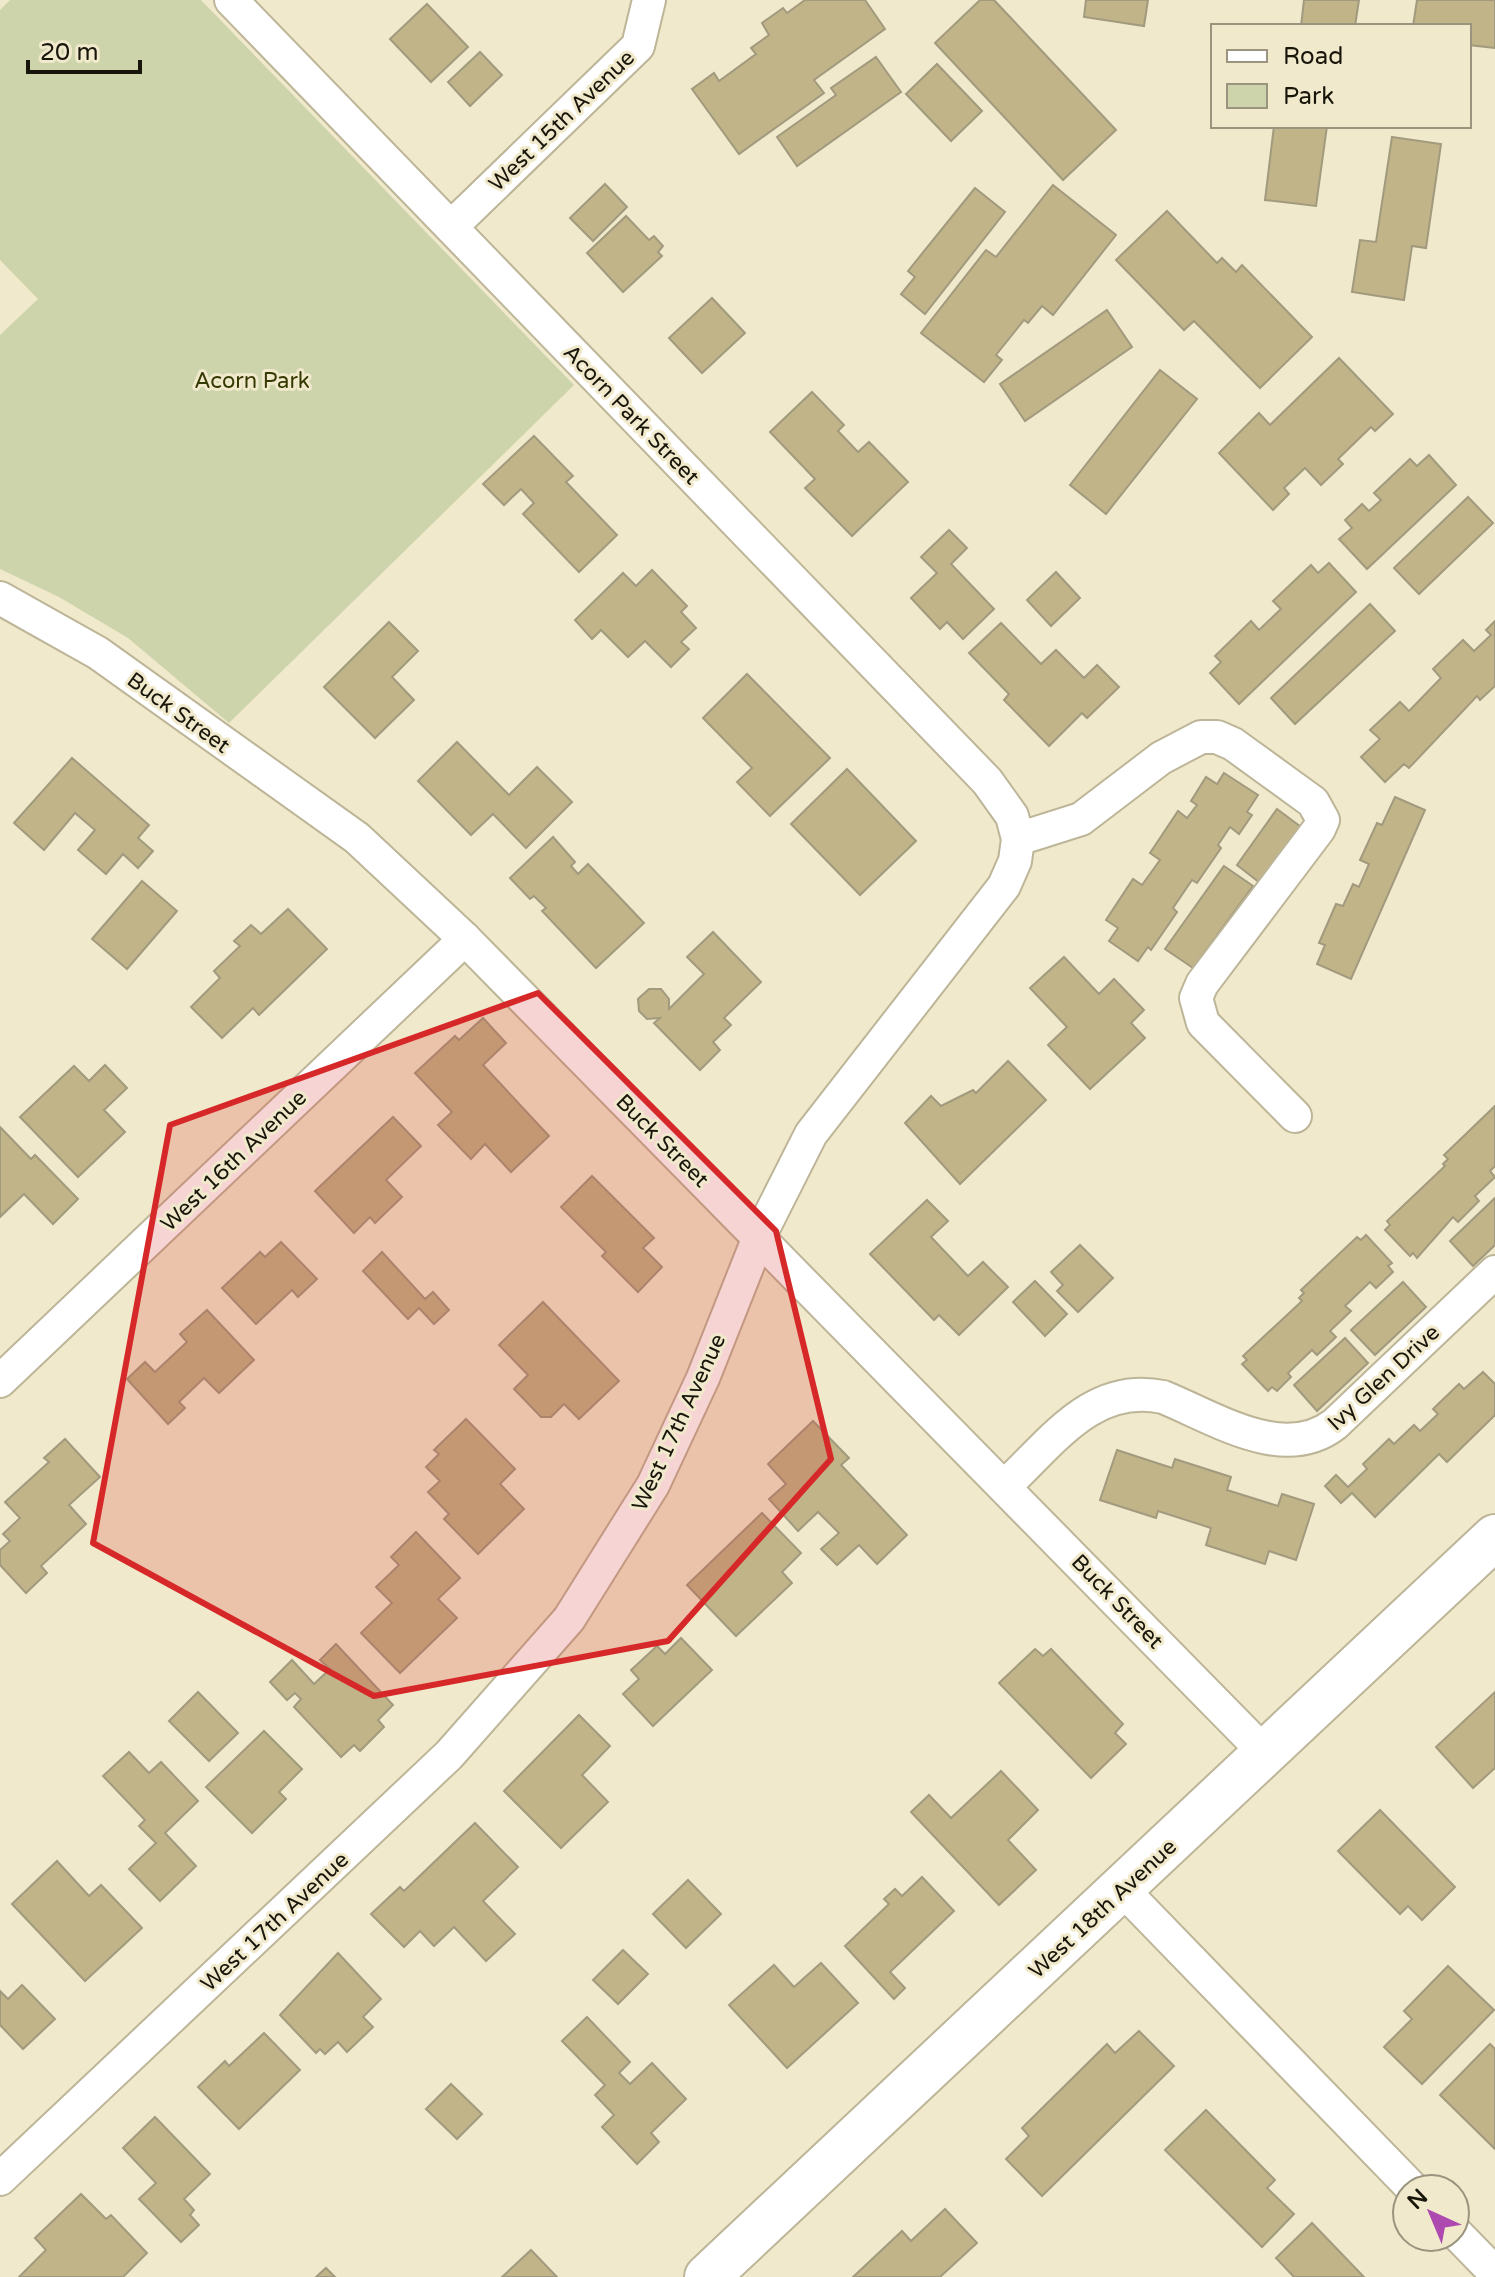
<svg xmlns="http://www.w3.org/2000/svg" width="1495" height="2277" font-family="'Varela Round',sans-serif">
<style>
.green{fill:#cdd4ab}
.building{fill:#c1b488;stroke:#a29a7e;stroke-width:2}
.lines{fill:none;stroke-linecap:round;stroke-linejoin:round}
.minor-casing{stroke:#bdb598;stroke-width:36}
.secondary-casing{stroke:#bdb598;stroke-width:48}
.minor{stroke:#fff;stroke-width:32}
.secondary{stroke:#fff;stroke-width:44}
.marked{fill:#d62828;fill-opacity:0.2;stroke:#d62828;stroke-width:6;stroke-linejoin:round}
.labels{text-anchor:middle;stroke-width:6;stroke-linejoin:round;paint-order:stroke}
.street-label{font-size:22px;fill:#18150b;stroke:#f1e9cb}
.park-label{font-size:22px;fill:#353a03;stroke:#f1e9cb}
</style>
<rect width="100%" height="100%" fill="#f1e9cb"/>
<polygon class="green" points="10,0 201,0 574,385 229,723 128,638 59,597 0,569 0,335 38,299 0,260 0,10"/>
<g class="building">
<polygon points="805,0 865,0 885,29 814,80 824,93 739,154 692,89 714,73 719,81 756,54 751,48 769,35 762,23 783,8 787,13"/>
<polygon points="980,0 994,0 1116,130 1063,180 935,43"/>
<polygon points="1086,0 1148,0 1144,26 1084,17"/>
<polygon points="1304,0 1359,0 1355,26 1301,26"/>
<polygon points="1417,0 1495,0 1495,48 1469,45 1469,26 1413,26"/>
<polygon points="427,4 468,47 431,82 390,39"/>
<polygon points="480,52 502,75 470,106 448,82"/>
<polygon points="876,57 901,92 797,166 777,137 836,95 831,88"/>
<polygon points="937,64 982,111 951,141 906,94"/>
<polygon points="1274,126 1327,126 1316,206 1265,200"/>
<polygon points="1392,137 1441,144 1426,248 1412,246 1404,300 1352,292 1360,240 1376,242"/>
<polygon points="605,184 627,207 593,241 570,218"/>
<polygon points="1053,185 1116,235 1053,315 1042,306 1028,323 1024,320 996,355 1002,360 984,382 921,333 986,250 996,257"/>
<polygon points="975,188 1005,212 925,314 901,294 915,277 908,271"/>
<polygon points="1167,211 1217,263 1222,258 1236,272 1242,265 1312,337 1260,388 1194,321 1184,330 1116,260"/>
<polygon points="626,216 649,240 654,236 663,246 658,252 662,256 623,292 587,253"/>
<polygon points="712,298 745,333 702,373 669,338"/>
<polygon points="1107,310 1132,347 1025,421 1000,384"/>
<polygon points="1339,358 1393,414 1375,431 1371,427 1338,459 1343,464 1321,485 1305,468 1284,488 1289,494 1273,510 1219,453 1259,413 1270,425"/>
<polygon points="1160,370 1197,399 1106,514 1070,485"/>
<polygon points="812,392 844,425 838,431 858,452 869,442 908,482 852,536 805,488 815,479 770,432"/>
<polygon points="534,436 573,476 566,482 617,535 579,572 523,514 534,503 521,489 504,505 483,484"/>
<polygon points="1429,455 1456,485 1367,569 1339,539 1352,528 1345,520 1362,504 1369,511 1381,500 1374,493 1410,459 1417,466"/>
<polygon points="1468,497 1493,523 1419,594 1394,568"/>
<polygon points="949,530 967,548 951,564 994,609 963,639 947,622 940,629 911,598 937,573 921,557"/>
<polygon points="1329,563 1356,592 1239,704 1210,673 1221,662 1215,656 1251,621 1259,630 1281,609 1273,601 1311,565 1318,573"/>
<polygon points="652,570 687,606 681,612 696,628 681,642 689,649 671,667 645,641 628,657 601,630 592,639 575,620 623,573 636,586"/>
<polygon points="1056,572 1080,598 1051,626 1027,600"/>
<polygon points="1370,604 1395,631 1295,724 1271,698"/>
<polygon points="1495,621 1495,686 1480,700 1477,696 1409,768 1404,764 1385,782 1361,757 1380,739 1370,730 1400,702 1409,711 1441,678 1433,669 1463,640 1474,651 1491,635 1486,630"/>
<polygon points="389,622 418,651 392,677 414,700 375,738 324,687"/>
<polygon points="1001,623 1041,664 1056,650 1084,678 1097,665 1119,687 1087,718 1082,713 1049,746 1004,700 1009,694 969,653"/>
<polygon points="747,674 830,758 770,816 737,782 752,768 703,718"/>
<polygon points="457,742 509,795 537,767 572,802 526,848 493,814 471,835 418,781"/>
<polygon points="72,758 149,825 138,838 153,851 138,868 123,854 106,874 78,850 95,830 75,813 44,850 14,823"/>
<polygon points="847,769 916,841 860,895 791,824"/>
<polygon points="1224,773 1258,795 1247,812 1252,815 1239,834 1230,827 1218,845 1221,848 1197,883 1192,880 1173,908 1177,912 1151,950 1148,947 1138,961 1109,941 1118,928 1106,920 1133,879 1142,885 1160,860 1150,853 1178,811 1187,818 1197,805 1191,801 1206,777 1217,784"/>
<polygon points="1395,797 1425,810 1351,979 1317,964 1325,945 1319,943 1336,904 1343,906 1353,884 1359,887 1369,864 1360,860 1377,823 1382,825"/>
<polygon points="1277,809 1305,830 1264,886 1237,865"/>
<polygon points="553,837 575,862 571,866 578,874 588,864 644,923 596,968 542,911 546,908 534,896 530,899 510,878"/>
<polygon points="1224,866 1253,886 1193,968 1165,949"/>
<polygon points="142,881 177,911 127,969 92,939"/>
<polygon points="288,909 327,949 259,1015 253,1008 222,1038 191,1007 220,978 214,971 240,946 234,941 251,925 261,934"/>
<polygon points="713,932 761,982 724,1018 731,1025 713,1042 720,1050 700,1070 654,1023 660,1018 647,1019 639,1011 638,999 649,989 661,989 669,999 669,1009 704,974 687,957"/>
<polygon points="1064,957 1099,994 1114,979 1144,1010 1131,1023 1145,1038 1090,1089 1048,1045 1067,1027 1030,988"/>
<polygon points="483,1018 506,1043 483,1065 549,1136 511,1172 485,1144 471,1159 438,1125 452,1112 415,1073 455,1036 459,1040"/>
<polygon points="1008,1061 1046,1100 960,1184 905,1123 931,1096 941,1106 973,1090 976,1093"/>
<polygon points="105,1065 127,1088 104,1110 125,1132 78,1177 20,1117 74,1066 89,1081"/>
<polygon points="1495,1106 1495,1166 1490,1171 1495,1177 1475,1196 1479,1201 1458,1222 1453,1217 1417,1258 1413,1253 1410,1256 1385,1230 1390,1225 1387,1221 1445,1166 1443,1164 1448,1159 1444,1155"/>
<polygon points="393,1117 421,1146 386,1180 402,1197 375,1223 370,1217 354,1233 315,1191"/>
<polygon points="0,1127 31,1159 35,1155 78,1199 53,1224 24,1194 0,1217"/>
<polygon points="592,1176 654,1238 643,1248 662,1267 638,1292 602,1256 606,1252 561,1207"/>
<polygon points="1495,1198 1495,1245 1473,1266 1450,1241"/>
<polygon points="927,1200 948,1221 931,1237 968,1276 983,1262 1008,1287 959,1335 939,1315 934,1320 870,1254"/>
<polygon points="1366,1235 1392,1263 1388,1266 1393,1272 1376,1288 1370,1282 1345,1306 1351,1311 1330,1331 1336,1337 1317,1355 1312,1350 1288,1373 1291,1377 1277,1391 1272,1387 1268,1391 1242,1364 1247,1360 1243,1356 1302,1301 1299,1298 1304,1293 1301,1290 1357,1237 1361,1240"/>
<polygon points="281,1242 317,1279 298,1297 292,1290 256,1324 222,1288 260,1252 265,1257"/>
<polygon points="1080,1245 1113,1278 1078,1312 1057,1291 1063,1285 1051,1272"/>
<polygon points="382,1252 425,1299 433,1292 449,1310 434,1324 419,1308 408,1319 363,1271"/>
<polygon points="1035,1281 1067,1314 1045,1336 1013,1302"/>
<polygon points="1403,1282 1426,1307 1375,1355 1351,1330"/>
<polygon points="543,1302 619,1381 579,1419 564,1404 551,1417 541,1417 514,1389 528,1375 499,1345"/>
<polygon points="207,1310 254,1360 219,1393 204,1378 179,1402 185,1408 168,1424 127,1379 145,1362 155,1372 187,1342 180,1334"/>
<polygon points="1345,1338 1368,1363 1317,1411 1294,1385"/>
<polygon points="1483,1372 1495,1384 1495,1415 1447,1462 1439,1454 1375,1517 1352,1493 1341,1503 1325,1486 1336,1475 1348,1487 1367,1469 1363,1464 1389,1439 1394,1444 1414,1425 1420,1431 1438,1414 1433,1409 1459,1384 1464,1389"/>
<polygon points="466,1419 515,1469 500,1484 524,1509 478,1554 444,1519 449,1514 428,1492 440,1481 426,1467 439,1454 434,1450"/>
<polygon points="813,1421 849,1458 841,1465 907,1535 877,1564 859,1545 837,1565 821,1549 839,1533 818,1512 798,1531 769,1499 786,1484 768,1464"/>
<polygon points="65,1439 100,1477 69,1505 86,1524 41,1566 47,1573 26,1593 0,1565 0,1550 10,1541 3,1534 20,1518 5,1502 49,1462 44,1458"/>
<polygon points="1117,1450 1172,1468 1175,1459 1231,1477 1227,1490 1278,1506 1282,1494 1314,1504 1296,1560 1269,1551 1265,1564 1206,1545 1211,1528 1158,1511 1156,1518 1100,1500"/>
<polygon points="762,1513 801,1553 782,1572 792,1583 736,1636 687,1585"/>
<polygon points="416,1532 460,1578 438,1599 457,1618 400,1673 361,1633 392,1603 376,1587 399,1565 391,1557"/>
<polygon points="681,1638 712,1670 653,1726 623,1694 639,1679 631,1670 657,1646 665,1654"/>
<polygon points="336,1644 393,1705 378,1720 384,1727 360,1751 354,1745 341,1757 294,1707 301,1699 295,1693 287,1700 270,1682 292,1660 314,1684 330,1669 320,1660"/>
<polygon points="1035,1649 1043,1656 1051,1649 1123,1724 1115,1733 1126,1744 1091,1778 999,1683"/>
<polygon points="198,1692 238,1733 209,1761 169,1721"/>
<polygon points="1495,1692 1495,1768 1473,1788 1436,1747"/>
<polygon points="579,1715 610,1746 582,1775 608,1802 561,1848 504,1791"/>
<polygon points="264,1731 302,1769 279,1792 286,1799 252,1833 206,1787"/>
<polygon points="129,1752 149,1773 161,1762 198,1801 165,1833 196,1866 160,1901 129,1869 156,1843 139,1826 145,1820 103,1776"/>
<polygon points="1001,1771 1038,1810 1008,1840 1036,1870 999,1905 911,1812 929,1795 951,1818"/>
<polygon points="1380,1810 1455,1887 1422,1920 1408,1906 1400,1914 1338,1851"/>
<polygon points="475,1823 518,1867 483,1901 515,1934 486,1961 454,1927 434,1946 420,1931 404,1947 371,1914 400,1887 404,1891"/>
<polygon points="57,1861 89,1896 101,1885 142,1928 85,1981 12,1904"/>
<polygon points="922,1877 954,1911 890,1972 905,1988 894,1999 845,1946 889,1904 884,1899 895,1889 902,1896"/>
<polygon points="688,1880 721,1914 686,1948 653,1914"/>
<polygon points="623,1950 648,1974 618,2004 593,1980"/>
<polygon points="338,1953 381,1999 363,2017 373,2027 347,2052 338,2042 325,2054 320,2049 316,2053 280,2015"/>
<polygon points="821,1963 858,2003 787,2068 729,2005 774,1965 794,1987"/>
<polygon points="1448,1966 1494,2010 1422,2084 1384,2047 1412,2019 1404,2011"/>
<polygon points="22,1985 55,2019 23,2049 0,2025 0,1991 8,1999"/>
<polygon points="587,2017 630,2062 619,2073 630,2084 652,2063 686,2099 651,2133 659,2142 637,2164 602,2127 614,2115 595,2095 605,2085 562,2041"/>
<polygon points="1139,2031 1174,2066 1042,2196 1006,2159 1029,2136 1022,2128 1107,2044 1115,2053"/>
<polygon points="264,2033 300,2070 239,2129 198,2087 225,2061 229,2066"/>
<polygon points="1490,2044 1495,2049 1495,2149 1440,2095"/>
<polygon points="451,2084 482,2114 457,2139 426,2109"/>
<polygon points="1206,2110 1275,2180 1267,2188 1294,2214 1262,2247 1165,2150"/>
<polygon points="155,2117 210,2174 184,2199 194,2210 190,2215 199,2225 181,2242 139,2199 156,2183 123,2148"/>
<polygon points="81,2194 106,2219 111,2215 147,2253 123,2277 19,2277 46,2250 35,2238"/>
<polygon points="945,2209 977,2243 940,2277 853,2277 902,2231 911,2241"/>
<polygon points="1312,2223 1364,2277 1294,2277 1276,2258"/>
<polygon points="531,2250 557,2277 502,2277"/>
<polygon points="326,2268 335,2277 316,2277"/>
</g>
<g class="lines">
<defs>
<g id="minor">
<polyline points="451,227 638,46 649,0"/>
<polyline points="0,598 98,653 357,838 465,939 1266,1754"/>
<polyline points="1018,839 1081,819 1161,758 1201,737 1217,737 1233,744 1313,802 1323,820 1319,829 1202,984 1196,998 1203,1023 1295,1116"/>
<polyline points="0,1381 465,939"/>
<path d="M1006,1485C1053,1441 1093,1382 1163,1397C1215,1418 1284,1464 1335,1424L1495,1272"/>
<polyline points="1122,1889 1413,2189"/>
<polyline points="0,2179 449,1755 569,1619 653,1485 703,1378 759,1237 811,1134 1004,886 1015,861 1018,839 1012,816 987,781 231,0"/>
<polyline points="1455,2232 1495,2273"/>
</g>
<polyline id="secondary" points="707,2277 1495,1537"/>
</defs>
<use href="#minor" class="minor-casing"/>
<use href="#secondary" class="secondary-casing"/>
<use href="#minor" class="minor"/>
<use href="#secondary" class="secondary"/>
</g>
<path class="marked" d="M538,993L776,1231L831,1459L668,1641L374,1696L93,1543L170,1125Z"/>
<g class="labels">
<g class="street-label">
<text transform="translate(561 120) rotate(-44)" y="8">West 15th Avenue</text>
<text transform="translate(632 414) rotate(46)" y="8">Acorn Park Street</text>
<text transform="translate(179 712) rotate(36)" y="8">Buck Street</text>
<text transform="translate(663 1140) rotate(45)" y="8">Buck Street</text>
<text transform="translate(233 1160) rotate(-44)" y="8">West 16th Avenue</text>
<text transform="translate(1383 1377) rotate(-43)" y="8">Ivy Glen Drive</text>
<text transform="translate(678 1422) rotate(-65)" y="8">West 17th Avenue</text>
<text transform="translate(1118 1601) rotate(46)" y="8">Buck Street</text>
<text transform="translate(1102 1908) rotate(-43)" y="8">West 18th Avenue</text>
<text transform="translate(274 1921) rotate(-43)" y="8">West 17th Avenue</text>
</g>
<g class="park-label">
<text x="252" y="388">Acorn Park</text>
</g>
</g>
<rect x="1211" y="24" width="260" height="104" fill="#f1e9cb" stroke="#9a947e" stroke-width="2"/>
<rect x="1227" y="50" width="40" height="12" fill="#ffffff" stroke="#9a947e" stroke-width="2"/>
<text x="1283" y="64" font-size="24" fill="#18150b">Road</text>
<rect x="1227" y="84" width="40" height="24" fill="#cdd4ab" stroke="#9a947e" stroke-width="2"/>
<text x="1283" y="104" font-size="24" fill="#18150b">Park</text>
<g transform="translate(1431 2213) rotate(316)"><circle r="38" fill="#f1e9cb" stroke="#9a947e" stroke-width="2"/>
<path d="M0-6L14 30L0 20L-14 30Z" fill="#ad49af"/>
<text y="-12" font-size="22" font-weight="bold" text-anchor="middle" fill="#18150b">N</text>
</g>
<path d="M28 60v12h112v-12" fill="none" stroke="#18150b" stroke-width="4"/>
<text x="40" y="60" font-size="24" fill="#18150b" stroke="#f1e9cb" stroke-width="6" paint-order="stroke">20 m</text>
</svg>
